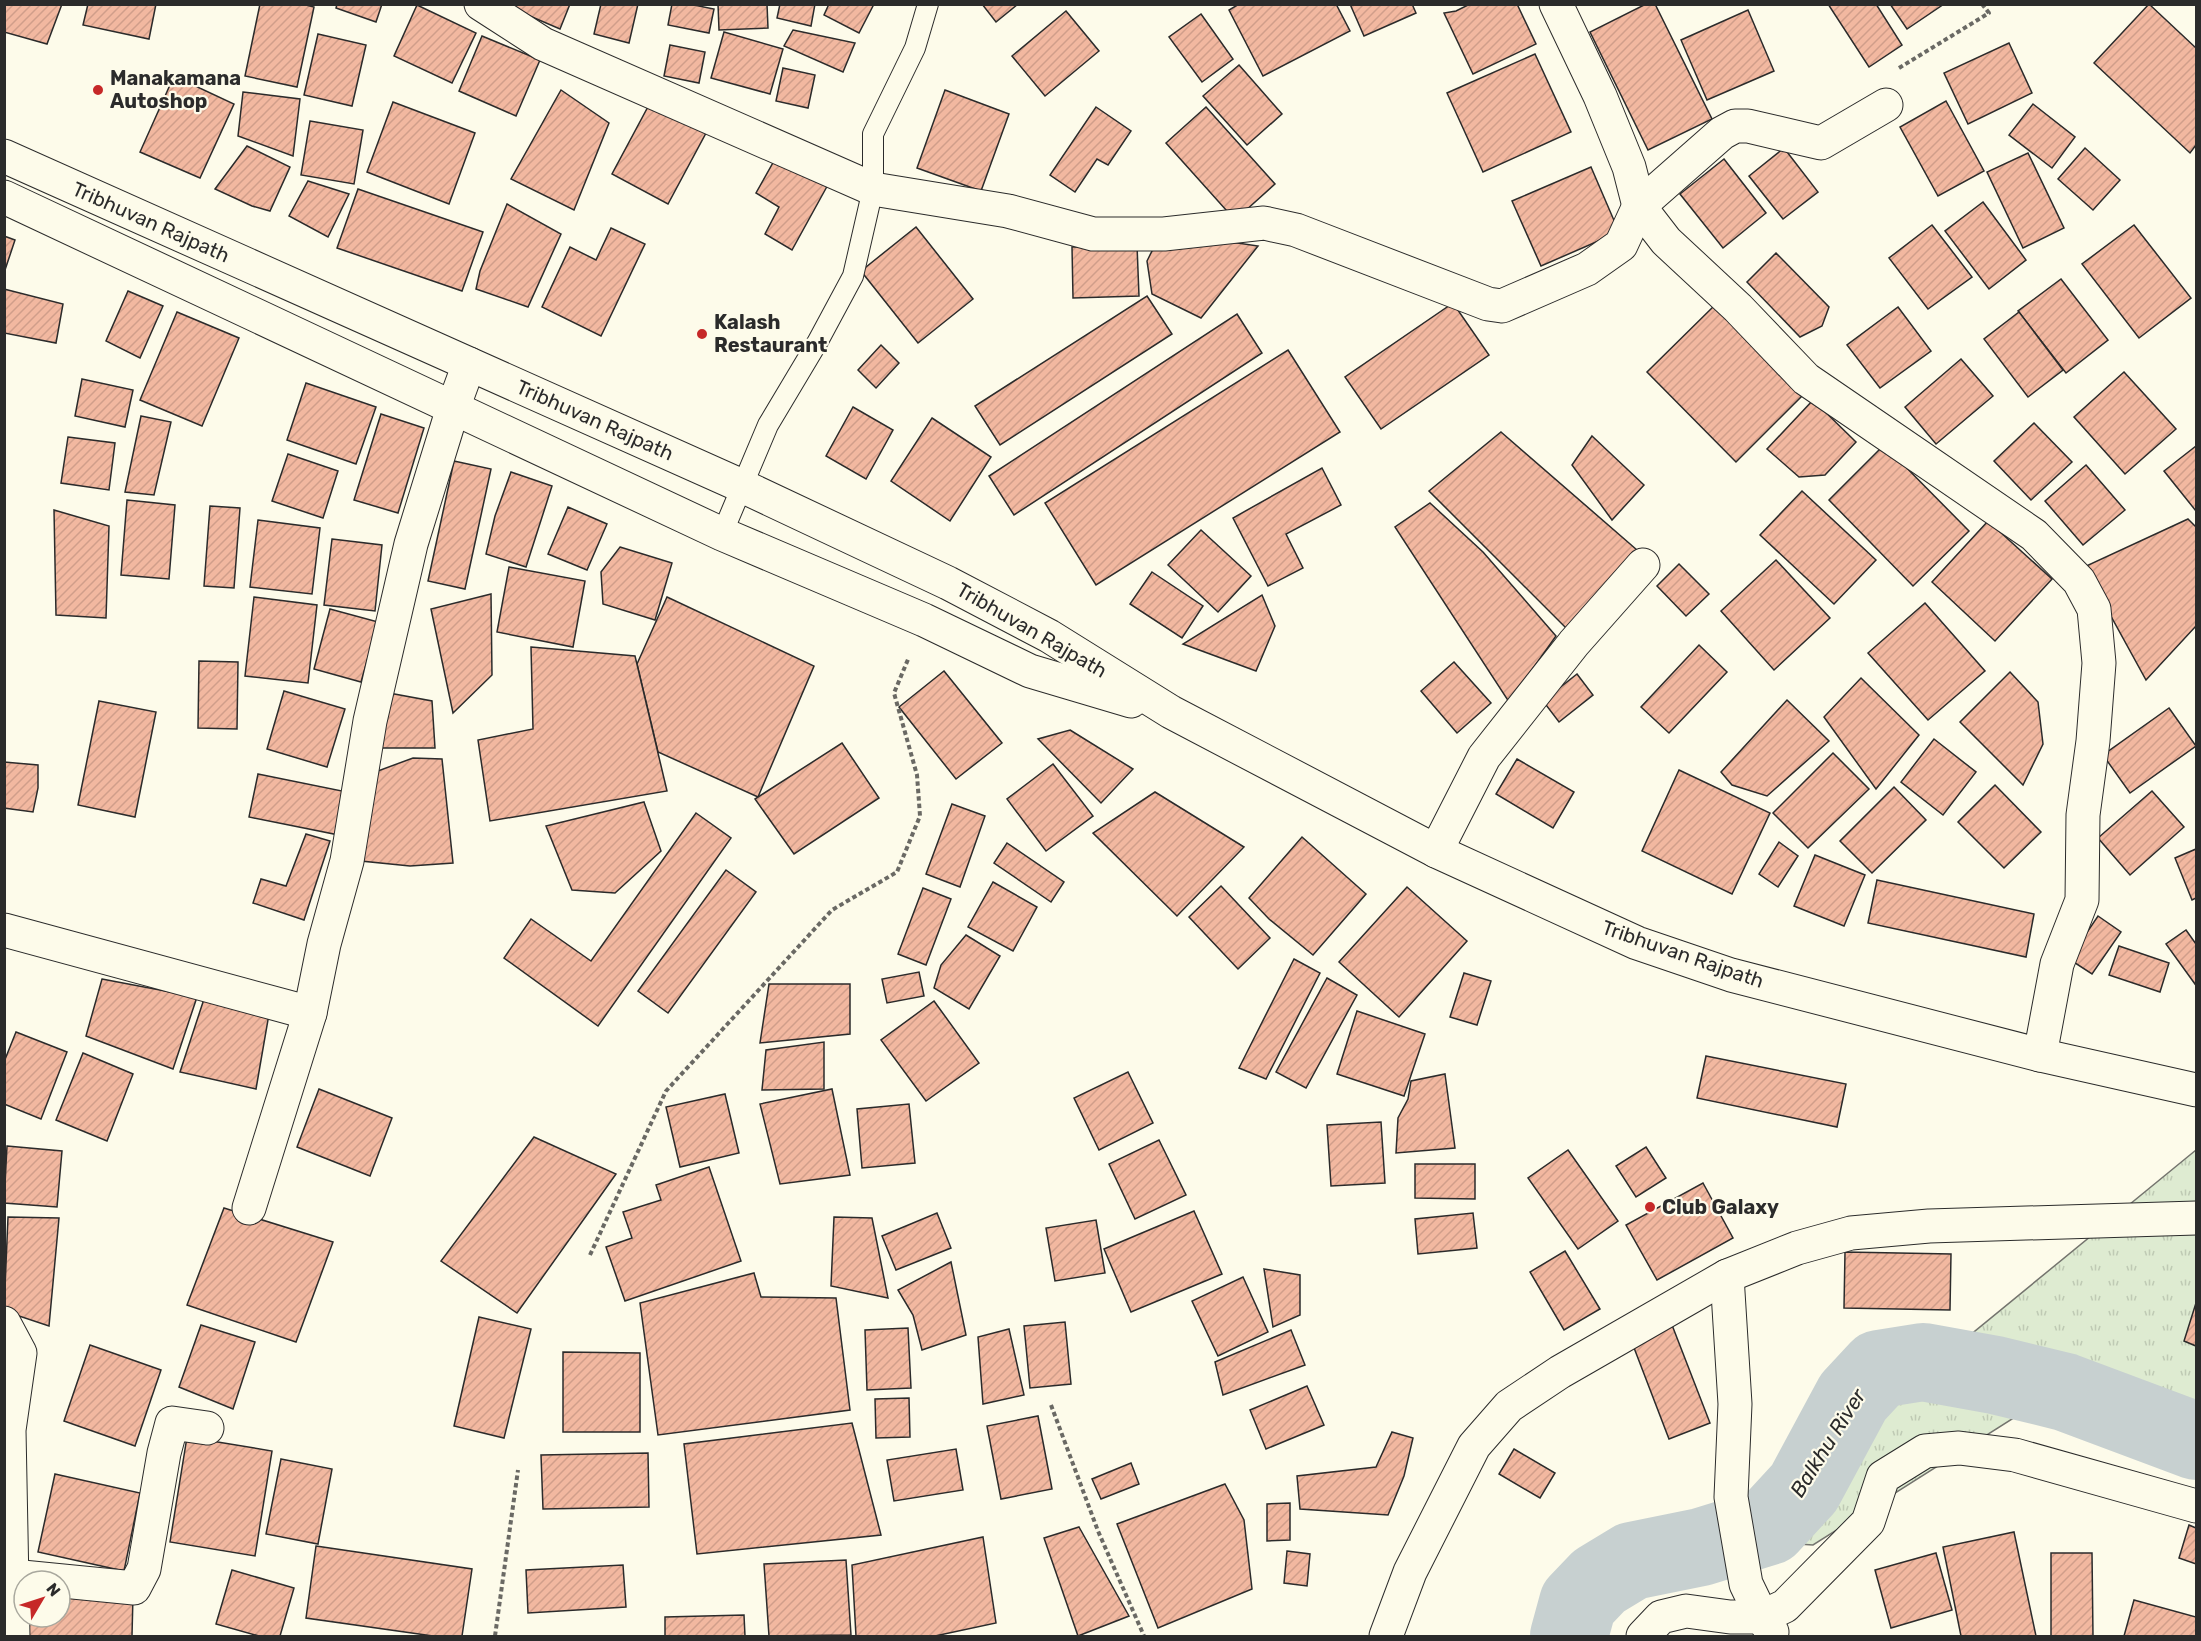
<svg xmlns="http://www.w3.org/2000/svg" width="2201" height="1641" font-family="Rubik,sans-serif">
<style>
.grass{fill:url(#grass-tufts);stroke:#74746e;stroke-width:1.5}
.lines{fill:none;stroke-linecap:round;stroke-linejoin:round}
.river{stroke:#c7d0d0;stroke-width:78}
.building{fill:url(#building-hatch);stroke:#2b2b2b;stroke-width:1.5}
.service-casing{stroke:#2b2b2b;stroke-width:22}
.minor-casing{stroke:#2b2b2b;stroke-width:35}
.trunk-casing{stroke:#2b2b2b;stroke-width:35}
.path{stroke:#6a6964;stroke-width:4;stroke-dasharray:4.5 3;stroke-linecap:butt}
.service{stroke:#fdfbea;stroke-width:20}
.minor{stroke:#fdfbea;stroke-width:33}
.trunk{stroke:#fdfbea;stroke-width:33}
.poi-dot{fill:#c62828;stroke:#fdfbea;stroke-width:2}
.labels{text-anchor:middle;stroke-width:4.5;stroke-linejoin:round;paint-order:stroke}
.poi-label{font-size:20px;font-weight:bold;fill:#2b2b2b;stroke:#fdfbea;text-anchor:start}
.street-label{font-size:20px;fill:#2b2b2b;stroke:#fdfbea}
.water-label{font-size:21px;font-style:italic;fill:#2b2b2b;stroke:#fdfbea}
</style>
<defs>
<pattern id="grass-tufts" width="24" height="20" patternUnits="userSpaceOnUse" patternTransform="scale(1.5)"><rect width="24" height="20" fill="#deebd1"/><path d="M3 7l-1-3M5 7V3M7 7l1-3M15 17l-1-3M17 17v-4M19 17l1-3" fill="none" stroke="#bfcab4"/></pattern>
<pattern id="building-hatch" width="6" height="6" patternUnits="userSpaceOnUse" patternTransform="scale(1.5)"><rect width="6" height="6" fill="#f2b8a0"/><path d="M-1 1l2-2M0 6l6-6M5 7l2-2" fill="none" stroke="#d09e8a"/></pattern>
</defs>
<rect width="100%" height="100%" fill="#fdfbea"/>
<polygon class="grass" points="2196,1150 2196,1428 2034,1405 1813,1545 1721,1539"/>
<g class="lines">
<polyline class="river" points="1569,1636 1578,1603 1599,1581 1632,1561 1701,1547 1769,1526 1804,1488 1853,1397 1879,1369 1923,1362 1995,1375 2065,1392 2196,1441"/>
</g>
<g class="building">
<polygon points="4,4 62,4 47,44 4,32"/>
<polygon points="88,4 156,4 149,39 83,25"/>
<polygon points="260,4 302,4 314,7 297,87 245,76"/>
<polygon points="337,4 382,4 376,22 336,8"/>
<polygon points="502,4 570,4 560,29"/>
<polygon points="601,4 638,4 629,43 594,34"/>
<polygon points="672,4 689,4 714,9 709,33 668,25"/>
<polygon points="718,4 767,4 768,28 719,30"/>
<polygon points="780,4 815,4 811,26 777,18"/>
<polygon points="829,4 874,4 859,33 824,15"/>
<polygon points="982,4 1018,4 996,22"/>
<polygon points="1239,4 1336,4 1350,31 1263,76 1229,10"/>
<polygon points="1350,4 1412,4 1416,13 1364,36"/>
<polygon points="1470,4 1517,4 1536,44 1473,74 1444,13 1456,11"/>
<polygon points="1646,4 1655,4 1712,119 1648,150 1590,32"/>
<polygon points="1828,4 1876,4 1902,45 1869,67"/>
<polygon points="1890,4 1944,4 1907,29"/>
<polygon points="2149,4 2196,48 2196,145 2190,153 2094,63"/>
<polygon points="417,5 476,33 452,83 394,56"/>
<polygon points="1748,10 1774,71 1707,100 1681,40"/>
<polygon points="1066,11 1099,51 1045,96 1012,56"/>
<polygon points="1201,14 1233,59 1202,82 1169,37"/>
<polygon points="793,30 855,43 843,72 784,46"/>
<polygon points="724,32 783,49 770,94 711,78"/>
<polygon points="318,34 366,45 352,106 304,95"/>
<polygon points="482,36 540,60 516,116 459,91"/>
<polygon points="2009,43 2032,93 1968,124 1944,73"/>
<polygon points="670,45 705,52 699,83 664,76"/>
<polygon points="1535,54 1571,132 1483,172 1447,93"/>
<polygon points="1239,65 1282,114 1247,145 1203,96"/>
<polygon points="783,68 815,75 808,108 776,101"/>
<polygon points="174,76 234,104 200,178 140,152"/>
<polygon points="561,90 609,123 574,210 511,179"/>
<polygon points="945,90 1009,114 981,191 917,168"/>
<polygon points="243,92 300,99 293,156 238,136"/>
<polygon points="1946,101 1984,171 1938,196 1900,127"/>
<polygon points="393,102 475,133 449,204 367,172"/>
<polygon points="650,103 706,133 668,204 612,174"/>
<polygon points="2033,104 2075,137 2052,168 2009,135"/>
<polygon points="1096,107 1131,131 1108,165 1097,159 1075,192 1050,175"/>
<polygon points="1206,107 1275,184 1235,220 1166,143"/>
<polygon points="310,121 363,130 354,184 301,175"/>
<polygon points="247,146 290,167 270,211 252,206 215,189"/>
<polygon points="1784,148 1818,192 1783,219 1749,176"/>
<polygon points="2085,148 2120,180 2093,210 2058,179"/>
<polygon points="2028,153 2064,228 2023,248 1987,172"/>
<polygon points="1724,159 1766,213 1723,248 1680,194"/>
<polygon points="774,161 830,181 792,250 765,234 779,207 756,193"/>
<polygon points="1591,167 1619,232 1541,266 1512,201"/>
<polygon points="308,181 349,194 328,237 289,216"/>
<polygon points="358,189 483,232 462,291 337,248"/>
<polygon points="1983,202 2026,260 1989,289 1945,231"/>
<polygon points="507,204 561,234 528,307 476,289 480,271"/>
<polygon points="1932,225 1972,277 1928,309 1889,258"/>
<polygon points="2134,225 2191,298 2139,338 2082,264"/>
<polygon points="916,227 973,299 918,343 861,271"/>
<polygon points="611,228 645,244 601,336 542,307 570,247 596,260"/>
<polygon points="4,236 15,240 4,273"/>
<polygon points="1197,237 1258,246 1201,318 1152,294 1147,261 1157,241"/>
<polygon points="1137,245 1139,296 1073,298 1072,247"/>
<polygon points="1776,253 1829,307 1822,326 1800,337 1747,282"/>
<polygon points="2061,279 2108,340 2066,373 2018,311"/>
<polygon points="4,289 63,304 56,343 4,333"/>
<polygon points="128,291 163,306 140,358 106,341"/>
<polygon points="1147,296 1172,334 1000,445 975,406"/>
<polygon points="1453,303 1489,355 1381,429 1345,377"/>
<polygon points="1717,303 1806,392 1736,462 1647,372"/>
<polygon points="1898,307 1931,351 1880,388 1847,345"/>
<polygon points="177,312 239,338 202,426 140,400"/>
<polygon points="2019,312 2063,370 2028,397 1984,339"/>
<polygon points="1237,314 1262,353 1014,515 989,476"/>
<polygon points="881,345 899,363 876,388 858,370"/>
<polygon points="1288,350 1340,432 1096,585 1045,503"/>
<polygon points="1961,359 1993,396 1936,444 1905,407"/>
<polygon points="2124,372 2176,429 2125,474 2074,417"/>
<polygon points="82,379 133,390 125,427 75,416"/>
<polygon points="306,383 376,407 356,464 287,440"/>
<polygon points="1813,400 1856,442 1825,475 1799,477 1767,449"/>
<polygon points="853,407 893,430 866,479 826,456"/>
<polygon points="381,414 424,428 398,513 354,500"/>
<polygon points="141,416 171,422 154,495 125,492"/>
<polygon points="932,418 991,457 950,521 891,481"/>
<polygon points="2034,423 2072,462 2031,500 1994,461"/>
<polygon points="1501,432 1637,550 1567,629 1429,491"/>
<polygon points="1592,436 1644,485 1612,520 1572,465"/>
<polygon points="68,437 115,443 109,490 61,483"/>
<polygon points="1884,445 1969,531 1913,586 1829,500"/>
<polygon points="2196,446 2196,511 2164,471"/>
<polygon points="288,454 338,471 323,518 272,501"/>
<polygon points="454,461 491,469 465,589 428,581"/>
<polygon points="2086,465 2125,510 2083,545 2045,501"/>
<polygon points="1322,468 1341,505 1286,534 1303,568 1268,586 1233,518"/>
<polygon points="511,472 552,486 526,567 486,554 495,516"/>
<polygon points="1802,491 1876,560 1834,604 1760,535"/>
<polygon points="127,500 175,505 169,579 121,575"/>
<polygon points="1430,503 1483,552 1556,636 1509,702 1395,527"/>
<polygon points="210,506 240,508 234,588 204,586"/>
<polygon points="568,507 607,524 587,570 548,554"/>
<polygon points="54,510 109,526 106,618 56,615"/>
<polygon points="2188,519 2196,527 2196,626 2146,680 2084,567"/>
<polygon points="258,520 320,528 312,594 250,587"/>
<polygon points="1988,521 2052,579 1995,641 1932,582"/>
<polygon points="1201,530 1251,576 1218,612 1168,565"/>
<polygon points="332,539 382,545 375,611 324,605"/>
<polygon points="620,547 672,563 655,620 603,604 601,572"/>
<polygon points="1776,560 1830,618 1774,670 1721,611"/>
<polygon points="1679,564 1709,594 1686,616 1657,586"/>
<polygon points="509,567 585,581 573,647 497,632"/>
<polygon points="1152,572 1203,606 1182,638 1130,604"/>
<polygon points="491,594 492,675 453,713 431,609"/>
<polygon points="1262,595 1275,626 1256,671 1183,644"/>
<polygon points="254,597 317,605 308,683 245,676"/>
<polygon points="667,597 814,666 758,797 658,752 637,664"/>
<polygon points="1925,603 1985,671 1928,720 1868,653"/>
<polygon points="330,609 378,622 361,682 314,669"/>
<polygon points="1699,645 1727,672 1669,733 1641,707"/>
<polygon points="531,647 635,656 667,791 490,821 478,740 533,729"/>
<polygon points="199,661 238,662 237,729 198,728"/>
<polygon points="1454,662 1491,703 1457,733 1421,691"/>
<polygon points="944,671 1002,743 956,779 899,707"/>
<polygon points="2010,672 2038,702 2043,744 2023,785 1960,722"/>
<polygon points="1577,674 1593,695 1559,722 1543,701"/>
<polygon points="1861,678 1919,735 1876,789 1824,717"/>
<polygon points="284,691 345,709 327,767 267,749"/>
<polygon points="389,693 432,701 435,748 372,748"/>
<polygon points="1787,700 1829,741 1767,796 1732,785 1721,772"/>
<polygon points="99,701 156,712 135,817 78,805"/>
<polygon points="2169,708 2196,746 2130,793 2103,755"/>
<polygon points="1070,730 1133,769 1101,803 1038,739"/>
<polygon points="1934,739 1976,772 1943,815 1901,782"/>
<polygon points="842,743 879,798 794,854 755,799"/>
<polygon points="1833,753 1869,789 1808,848 1773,813"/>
<polygon points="413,758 442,759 453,863 410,866 361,861 367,775"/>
<polygon points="1517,759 1574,792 1553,828 1496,794"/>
<polygon points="4,762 38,765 38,788 33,812 4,808"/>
<polygon points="1053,764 1093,816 1046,851 1007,799"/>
<polygon points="1679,770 1770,813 1732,894 1642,851"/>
<polygon points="258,774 347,792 339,835 249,817"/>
<polygon points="1995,785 2041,832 2004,868 1958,822"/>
<polygon points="1894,787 1926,820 1872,873 1840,841"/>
<polygon points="2152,791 2184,827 2130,875 2098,838"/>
<polygon points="1155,792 1244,847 1177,916 1093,833"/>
<polygon points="644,802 661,851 615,893 572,890 546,826"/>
<polygon points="952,804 985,816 960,887 926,874"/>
<polygon points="696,813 731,838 598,1026 504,958 531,919 591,961"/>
<polygon points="306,834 330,841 304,920 253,903 261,879 286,886"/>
<polygon points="1302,837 1366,894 1313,955 1269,919 1249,898"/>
<polygon points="1779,842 1798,856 1778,887 1759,874"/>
<polygon points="1007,843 1064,882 1051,902 994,863"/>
<polygon points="2196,849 2196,898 2192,900 2175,858"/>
<polygon points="1815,855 1865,875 1844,926 1794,906"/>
<polygon points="726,870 756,892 668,1013 638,991"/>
<polygon points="1877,880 2034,914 2026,957 1868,923"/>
<polygon points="993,882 1037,907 1013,951 968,927"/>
<polygon points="1221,886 1270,938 1238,969 1189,917"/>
<polygon points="1407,887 1467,941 1399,1017 1339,962"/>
<polygon points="923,888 951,899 926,965 898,954"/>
<polygon points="2098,916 2121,932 2092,974 2069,959"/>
<polygon points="2186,930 2196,944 2196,983 2195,984 2166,944"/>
<polygon points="966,935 1000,956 969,1009 934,988 941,965"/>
<polygon points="2119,946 2169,963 2160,992 2109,975"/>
<polygon points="1294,959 1320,973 1266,1079 1239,1068"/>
<polygon points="919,972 924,996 887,1003 882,979"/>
<polygon points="1464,973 1491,981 1477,1025 1450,1017"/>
<polygon points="1327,978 1357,995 1306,1088 1276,1072"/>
<polygon points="102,979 197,997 173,1069 86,1036"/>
<polygon points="769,984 850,984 850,1034 760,1043"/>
<polygon points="205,996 269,1014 256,1089 180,1072"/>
<polygon points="934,1001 979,1063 926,1101 881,1040"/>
<polygon points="1357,1011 1425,1034 1404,1096 1337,1074"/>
<polygon points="16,1032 67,1052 41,1119 4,1104 4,1062"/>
<polygon points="824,1042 824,1089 762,1090 766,1050"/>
<polygon points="83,1053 133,1074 107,1141 56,1120"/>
<polygon points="1706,1056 1846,1084 1837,1127 1697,1098"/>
<polygon points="1128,1072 1153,1123 1099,1150 1074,1098"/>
<polygon points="1445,1074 1455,1148 1396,1153 1398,1118 1408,1099 1411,1081"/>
<polygon points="319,1089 392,1118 370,1176 297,1147"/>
<polygon points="832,1089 850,1175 780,1184 760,1104"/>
<polygon points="725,1094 739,1153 680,1167 666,1107"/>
<polygon points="909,1104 915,1163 862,1168 857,1109"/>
<polygon points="1381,1122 1385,1183 1331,1186 1327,1125"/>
<polygon points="534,1137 616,1174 517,1313 441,1261"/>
<polygon points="1159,1140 1186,1195 1135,1219 1109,1164"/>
<polygon points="7,1146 62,1151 57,1207 4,1203"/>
<polygon points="1646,1147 1666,1178 1636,1197 1616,1166"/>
<polygon points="1568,1150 1618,1221 1578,1249 1528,1178"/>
<polygon points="1415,1164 1475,1164 1475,1199 1415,1198"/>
<polygon points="709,1167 741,1261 625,1301 606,1247 632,1238 623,1212 661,1200 656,1185"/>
<polygon points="1703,1183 1733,1238 1657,1280 1626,1225"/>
<polygon points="224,1208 333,1242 296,1342 187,1305"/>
<polygon points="1194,1211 1222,1274 1131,1312 1104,1249"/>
<polygon points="937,1213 951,1248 896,1270 882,1236"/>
<polygon points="1473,1213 1477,1248 1418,1254 1415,1219"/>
<polygon points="8,1217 59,1218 49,1326 4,1311"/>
<polygon points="834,1217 872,1218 888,1298 831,1286"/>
<polygon points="1096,1220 1105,1273 1055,1281 1046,1228"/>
<polygon points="1565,1251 1600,1309 1564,1330 1530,1272"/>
<polygon points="1845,1252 1951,1254 1950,1310 1844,1308"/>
<polygon points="951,1262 966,1335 922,1350 913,1315 898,1290"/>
<polygon points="1264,1269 1300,1275 1300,1315 1273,1327"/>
<polygon points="754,1273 761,1297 836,1298 850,1410 658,1435 640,1303"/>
<polygon points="1243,1277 1268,1332 1218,1356 1192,1301"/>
<polygon points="2196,1303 2196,1346 2184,1341"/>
<polygon points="479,1317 531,1329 504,1438 454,1426"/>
<polygon points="1065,1322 1071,1384 1030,1388 1024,1326"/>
<polygon points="201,1325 255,1342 233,1409 179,1387"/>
<polygon points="1672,1325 1710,1423 1669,1439 1631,1340"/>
<polygon points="908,1328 911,1388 867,1390 865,1330"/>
<polygon points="1009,1329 1024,1395 983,1404 978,1337"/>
<polygon points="1291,1330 1305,1365 1223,1395 1215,1362"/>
<polygon points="90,1345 161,1370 135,1446 64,1421"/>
<polygon points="563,1352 640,1353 640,1432 563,1432"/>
<polygon points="1307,1386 1324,1425 1266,1449 1250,1410"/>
<polygon points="909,1398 910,1437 876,1438 875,1399"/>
<polygon points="1038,1416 1052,1489 1001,1499 987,1426"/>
<polygon points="852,1423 881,1535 697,1554 684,1444"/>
<polygon points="1392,1432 1413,1438 1404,1476 1388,1515 1300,1509 1297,1476 1376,1467"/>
<polygon points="187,1437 272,1451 255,1556 170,1542"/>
<polygon points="956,1449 963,1490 894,1501 887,1460"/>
<polygon points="1514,1449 1555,1473 1540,1498 1499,1474"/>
<polygon points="648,1453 649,1507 543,1509 541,1455"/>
<polygon points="281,1459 332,1469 318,1544 266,1534"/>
<polygon points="1131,1463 1139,1484 1101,1499 1092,1479"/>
<polygon points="55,1474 140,1493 124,1571 38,1552"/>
<polygon points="1225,1484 1244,1520 1252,1589 1158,1628 1117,1524"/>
<polygon points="1290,1503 1290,1540 1267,1541 1267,1504"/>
<polygon points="2189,1525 2196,1528 2196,1564 2179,1558"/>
<polygon points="1079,1527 1129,1616 1078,1636 1044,1538"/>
<polygon points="2014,1532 2036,1636 1961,1636 1943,1547"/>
<polygon points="983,1537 996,1623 935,1636 856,1636 852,1565"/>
<polygon points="316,1546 472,1569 462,1636 433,1636 306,1618"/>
<polygon points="1287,1551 1310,1554 1307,1586 1284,1583"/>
<polygon points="1936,1553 1952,1610 1891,1628 1875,1570"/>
<polygon points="2051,1553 2092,1553 2093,1636 2051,1636"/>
<polygon points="846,1560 851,1635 769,1636 764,1564"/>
<polygon points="623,1565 626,1607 528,1613 526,1570"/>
<polygon points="232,1570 294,1588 280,1636 259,1636 216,1624"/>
<polygon points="60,1592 133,1595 132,1636 25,1636 26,1617 60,1617"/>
<polygon points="2134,1600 2196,1617 2196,1636 2124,1636"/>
<polygon points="744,1615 745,1636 665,1636 665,1617"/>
</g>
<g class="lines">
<defs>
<polyline id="service" points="722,534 768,425 817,343 853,276 873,189 873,134 915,48 928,4"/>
<g id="minor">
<polyline points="481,4 543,44 873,189 1008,211 1093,234 1164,234 1264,223 1296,230 1488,304 1502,306 1587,269 1621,245 1639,206 1722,133 1735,126 1748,126 1821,143 1886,105"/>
<polyline points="1556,4 1600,96 1629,167 1639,206 1666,241 1738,308 1806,379 2034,535 2079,581 2094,609 2099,663 2093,741 2083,815 2082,900 2057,964 2040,1055"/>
<polyline points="1436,851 1484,757 1574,643 1643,565"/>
<polyline points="4,930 310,1013 249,1208"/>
<polyline points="310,1013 324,944 347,861 370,721 411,544 453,408 469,364"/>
<polyline points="1727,1276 1735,1404 1731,1497 1746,1584 1762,1617 1772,1632"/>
<polyline points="4,1323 20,1353 9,1430 13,1636"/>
<polyline points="12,1576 134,1588 144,1569 164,1453 172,1423 207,1428"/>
<polyline points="1386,1636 1410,1572 1474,1446 1509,1406 1560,1372 1727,1276 1797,1248 1851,1233 1929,1226 2196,1218"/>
<polyline points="1643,1636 1661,1617 1686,1611 1730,1617 1762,1617 1785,1606 1868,1522 1883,1477 1925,1451 1959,1448 2015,1455 2196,1506"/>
</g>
<g id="trunk">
<polyline points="4,156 742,486 948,583 1049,636 1171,712 1436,851 1637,943 1731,975 2040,1055 2196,1090"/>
<polyline points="4,197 722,534 924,620 1030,671 1131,701"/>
</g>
</defs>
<use href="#service" class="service-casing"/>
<use href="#minor" class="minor-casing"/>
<use href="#trunk" class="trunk-casing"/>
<g class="path">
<polyline points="1899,68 1989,13 1982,4"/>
<polyline points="590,1255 666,1091 832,910 897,872 920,816 917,775 894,693 909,657"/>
<polyline points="1051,1405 1098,1531 1144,1636"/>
<polyline points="495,1636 518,1470"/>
</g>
<use href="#service" class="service"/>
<use href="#minor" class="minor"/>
<use href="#trunk" class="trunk"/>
</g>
<g class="poi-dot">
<circle cx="98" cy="90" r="6"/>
<circle cx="702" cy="334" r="6"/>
<circle cx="1650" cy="1207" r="6"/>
</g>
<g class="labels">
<g class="poi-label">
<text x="110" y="85">Manakamana<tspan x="110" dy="23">Autoshop</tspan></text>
<text x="714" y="329">Kalash<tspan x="714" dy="23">Restaurant</tspan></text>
<text x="1662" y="1214">Club Galaxy</text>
</g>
<g class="street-label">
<text transform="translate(151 222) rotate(24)" y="7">Tribhuvan Rajpath</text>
<text transform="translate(595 420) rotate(24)" y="7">Tribhuvan Rajpath</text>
<text transform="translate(1032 630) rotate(30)" y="7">Tribhuvan Rajpath</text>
<text transform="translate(1683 954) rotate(19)" y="7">Tribhuvan Rajpath</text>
</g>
<g class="water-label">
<text transform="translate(1828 1443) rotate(-58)" y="7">Balkhu River</text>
</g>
</g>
<rect width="2201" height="1641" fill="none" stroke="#2b2b2b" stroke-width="12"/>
<g transform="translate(42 1599) rotate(51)"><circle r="28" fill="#fdfbea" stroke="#a9a89e" stroke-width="1.5"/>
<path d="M0-4.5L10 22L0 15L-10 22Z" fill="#c62828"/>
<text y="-9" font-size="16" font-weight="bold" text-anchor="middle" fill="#2b2b2b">N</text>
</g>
</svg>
